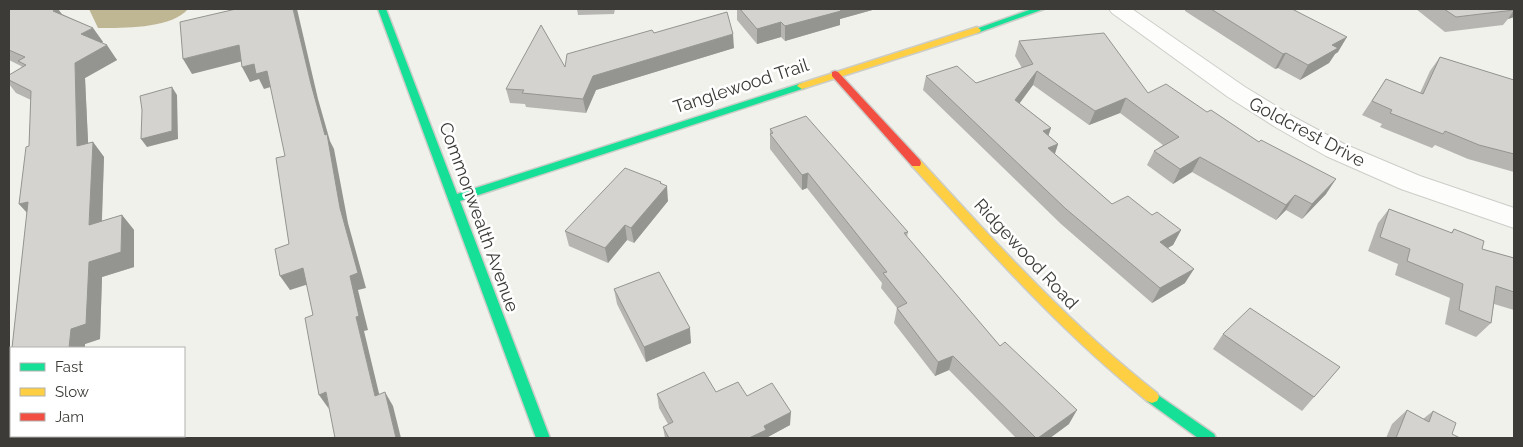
<svg xmlns="http://www.w3.org/2000/svg" width="1523" height="447" font-family="Raleway,sans-serif">
<style>
.water{fill:#bfb794}
.lines{fill:none;stroke-linecap:round;stroke-linejoin:round}
.street-casing{stroke:#ccccc8;stroke-width:2}
.fast-casing{stroke:#ccccc8;stroke-width:3}
.slow-casing{stroke:#ccccc8;stroke-width:3}
.jam-casing{stroke:#ccccc8;stroke-width:3}
.street{fill:#fdfdfc;fill-rule:evenodd}
.fast{fill:#16e098;fill-rule:evenodd}
.slow{fill:#ffcf43;fill-rule:evenodd}
.jam{fill:#f24e42;fill-rule:evenodd}
.wall{fill:#b6b5b2}
.shaded-wall{fill:#949491}
.building{fill:#d4d3cf;stroke:#949491}
.labels{text-anchor:middle;stroke-width:5;stroke-linejoin:round;paint-order:stroke}
.street-label{font-size:18px;fill:#3c3b37;stroke:#fff}
</style>
<rect width="100%" height="100%" fill="#f1f1ec"/>
<path class="water" d="M89,9H188C171,29 122,28 98,28Z"/>
<g class="lines">
<defs>
<polygon id="street" points="1109,9 1132,9 1245,87 1294,117 1344,144 1420,176 1514,208 1514,228 1401,189 1326,156 1277,128 1228,97 1112,13"/>
<g id="fast">
<polygon points="378,9 386,9 457,194 799,84 802,83 807,86 805,88 460,201 550,438 536,438"/>
<polygon points="1032,9 1044,9 980,32 977,33 973,30"/>
<polygon points="1152,391 1214,434 1216,438 1198,438 1147,401 1145,397 1147,393"/>
</g>
<g id="slow">
<polygon points="977,27 981,30 980,32 805,88 802,89 797,86 799,84"/>
<path d="M916,159L920,160C995,242 1069,324 1157,393L1159,397L1157,401L1152,403L1147,401C1060,331 987,248 912,166L911,163Z"/>
</g>
<polygon id="jam" points="835,71 838,72 920,160 921,163 920,166 912,166 832,76 832,72"/>
</defs>
<use href="#street" class="street-casing"/>
<use href="#fast" class="fast-casing"/>
<use href="#slow" class="slow-casing"/>
<use href="#jam" class="jam-casing"/>
<use href="#street" class="street"/>
<use href="#fast" class="fast"/>
<use href="#slow" class="slow"/>
<use href="#jam" class="jam"/>
</g>
<g class="wall">
<polygon points="9,9 58,9 62,14 93,28 103,42 102,43 117,60 85,78 88,143 93,142 104,157 102,221 122,215 134,230 134,267 102,277 100,339 85,344 85,348 12,348 27,213 19,204 29,146 31,100 16,93 9,84 9,75 22,67 21,66 9,60"/>
<polygon points="577,9 615,9 614,14 578,15"/>
<polygon points="737,9 876,9 840,19 840,25 785,41 781,37 757,44 737,20"/>
<polygon points="1185,9 1292,9 1338,52 1335,54 1329,63 1300,80 1278,68 1275,69 1185,11"/>
<polygon points="1416,9 1514,9 1514,17 1508,19 1503,25 1445,32"/>
<polygon points="654,33 734,48 596,90 586,113 526,107 525,104 510,103 506,89 565,67"/>
<polygon points="1019,41 1148,93 1326,194 1302,219 1286,210 1276,220 1192,172 1173,184 1147,165 1154,151 1163,145 1120,113 1089,125 1033,85 1019,103 1051,128 1048,135 1058,144 1055,154 1112,204 1152,215 1181,230 1173,245 1168,248 1185,283 1152,303 1061,224 923,90 926,76 976,83 1022,68 1015,56"/>
<polygon points="1440,57 1514,80 1514,172 1468,159 1435,145 1432,148 1380,127 1382,124 1362,115 1386,79 1420,93 1430,71"/>
<polygon points="770,129 908,232 907,237 1000,346 1069,424 1050,438 1016,438 949,370 935,376 894,323 897,308 881,288 882,283 807,188 802,190 770,149"/>
<polygon points="661,184 668,201 634,243 627,240 608,263 569,246 565,231"/>
<polygon points="1389,209 1451,233 1454,229 1482,249 1514,258 1514,310 1494,304 1491,323 1476,337 1445,324 1450,298 1395,275 1398,264 1368,251 1378,223"/>
<polygon points="614,289 691,343 646,362 617,304"/>
<polygon points="1223,334 1340,367 1302,411 1213,349"/>
<polygon points="716,392 747,396 790,425 766,438 665,438 663,427 668,424 659,408 657,394"/>
<polygon points="1407,410 1423,419 1433,411 1452,434 1460,438 1386,438 1392,424"/>
</g>
<g class="shaded-wall">
<polygon points="56,9 58,9 68,23 53,11"/>
<polygon points="293,9 297,9 318,99 330,141 334,149 348,223 366,288 358,290 368,330 364,331 383,410 375,396 356,317 340,208"/>
<polygon points="835,9 876,9 840,19 840,25 785,41 785,26"/>
<polygon points="1514,10 1514,17 1508,19"/>
<polygon points="781,22 781,37 757,44 757,29"/>
<polygon points="93,28 103,42 91,49 81,34"/>
<polygon points="733,34 734,48 596,90 586,113 583,99 593,76"/>
<polygon points="1347,37 1338,52 1335,54 1329,63 1300,80 1308,65 1332,45"/>
<polygon points="107,45 117,60 85,78 89,161 77,146 75,63"/>
<polygon points="239,45 247,60 192,74 183,59"/>
<polygon points="1286,53 1278,68 1275,69 1283,54"/>
<polygon points="254,64 267,71 274,86 264,89 259,79 250,82 242,67"/>
<polygon points="1037,71 1033,85 1011,115 1015,100"/>
<polygon points="172,87 177,95 178,139 147,147 141,139"/>
<polygon points="1126,98 1120,113 1089,125 1095,111"/>
<polygon points="1051,128 1046,143 1043,131"/>
<polygon points="93,142 104,157 101,240 89,225"/>
<polygon points="1058,144 1053,159 1048,148"/>
<polygon points="1200,157 1192,172 1173,184 1180,169"/>
<polygon points="808,173 807,188 802,190 802,175"/>
<polygon points="1336,179 1326,194 1302,219 1312,204"/>
<polygon points="661,182 662,191 667,186 668,201 634,243 631,228"/>
<polygon points="1295,195 1286,210 1276,220 1286,205"/>
<polygon points="28,202 33,219 19,204"/>
<polygon points="122,215 134,230 134,267 102,277 100,339 85,344 85,348 69,348 71,329 89,262"/>
<polygon points="625,225 627,240 608,263 605,248"/>
<polygon points="1181,230 1173,245 1153,256 1160,242"/>
<polygon points="303,268 312,283 290,290 280,276"/>
<polygon points="1194,269 1185,283 1152,303 1160,288"/>
<polygon points="690,328 691,343 646,362 644,347"/>
<polygon points="953,356 949,370 935,376 938,362"/>
<polygon points="326,392 329,409 319,395"/>
<polygon points="385,392 393,406 401,438 396,438"/>
<polygon points="1077,410 1069,424 1050,438 1038,438"/>
<polygon points="791,412 790,425 766,438 749,438 764,426"/>
<rect x="69" y="436" width="17" height="2"/>
</g>
<g class="building">
<polygon points="9,9 56,9 53,11 93,28 81,34 107,45 75,63 77,146 93,142 89,225 122,215 121,252 89,262 86,324 71,329 69,348 12,348 28,202 19,204 26,147 29,146 31,91 9,80 9,75 26,65 18,61 25,57 9,50"/>
<polygon points="236,9 293,9 311,84 325,135 327,134 340,208 358,273 350,276 359,316 356,317 375,396 385,392 396,438 335,438 326,392 319,395 305,318 313,315 303,268 280,276 275,249 289,244 276,158 285,156 267,71 256,74 254,64 242,67 239,45 183,59 180,22"/>
<polygon points="740,9 839,9 841,11 785,26 781,22 757,29"/>
<polygon points="1211,9 1292,9 1347,37 1332,45 1338,48 1308,65 1286,53 1283,54"/>
<polygon points="1444,9 1512,9 1514,10 1456,17"/>
<polygon points="727,12 733,34 593,76 583,99 522,93 524,90 506,89 541,25 565,67 567,54 652,30 654,33"/>
<polygon points="1104,33 1148,93 1166,84 1207,112 1211,110 1259,142 1261,140 1336,179 1312,204 1295,195 1286,205 1200,157 1180,169 1154,151 1179,137 1126,98 1095,111 1037,71 1015,100 1051,128 1043,131 1058,144 1048,148 1112,204 1128,196 1152,215 1157,212 1181,230 1160,242 1194,269 1160,288 1066,209 926,76 957,66 976,83 1033,64 1019,41"/>
<polygon points="1440,57 1514,80 1514,154 1479,145 1445,131 1443,134 1390,113 1392,110 1372,101 1386,79 1423,94"/>
<polygon points="172,87 172,131 141,139 142,110 140,96"/>
<polygon points="806,116 908,232 904,233 1000,346 1005,342 1077,410 1038,438 1036,438 953,356 938,362 897,308 907,303 883,273 887,272 808,173 802,175 770,134 773,133 770,129"/>
<polygon points="625,168 661,182 660,183 667,186 631,228 625,225 605,248 565,231"/>
<polygon points="1389,209 1452,233 1454,229 1484,241 1482,249 1514,258 1514,292 1496,286 1491,323 1459,310 1463,284 1407,261 1410,249 1380,237"/>
<polygon points="659,272 690,328 644,347 614,289"/>
<polygon points="1250,308 1340,367 1314,397 1223,334"/>
<polygon points="11,352 11,436 69,436 69,438 9,438 9,374"/>
<polygon points="704,372 716,392 738,382 747,396 772,383 791,412 764,426 766,430 749,438 669,438 663,427 673,422 657,394"/>
<polygon points="1407,410 1429,422 1433,411 1456,423 1452,434 1460,438 1396,438"/>
</g>
<g class="labels">
<g class="street-label">
<text transform="translate(741 86) rotate(-18)" y="6">Tanglewood Trail</text>
<text transform="translate(1307 132) rotate(28)" y="6">Goldcrest Drive</text>
<text transform="translate(479 217) rotate(70)" y="6">Commonwealth Avenue</text>
<text transform="translate(1026 254) rotate(47)" y="6">Ridgewood Road</text>
</g>
</g>
<rect width="1523" height="447" fill="none" stroke="#3c3b37" stroke-width="20"/>
<rect x="10" y="347" width="175" height="90" fill="#ffffff" stroke="#b1b1af"/>
<rect x="20" y="363" width="25" height="8" fill="#16e098" stroke="#b1b1af"/>
<text x="55" y="372" font-size="15" fill="#3c3b37">Fast</text>
<rect x="20" y="388" width="25" height="8" fill="#ffcf43" stroke="#b1b1af"/>
<text x="55" y="397" font-size="15" fill="#3c3b37">Slow</text>
<rect x="20" y="413" width="25" height="8" fill="#f24e42" stroke="#b1b1af"/>
<text x="55" y="422" font-size="15" fill="#3c3b37">Jam</text>
</svg>
